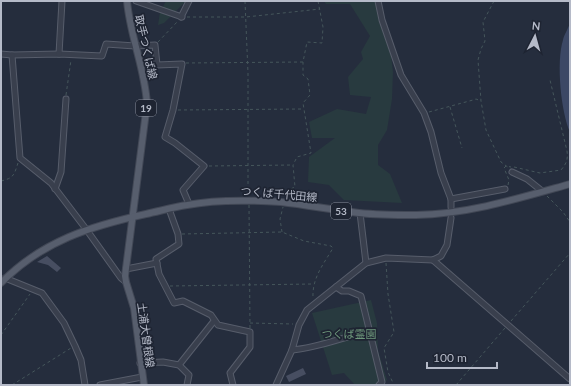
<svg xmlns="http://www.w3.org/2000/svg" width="571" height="386" font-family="Lato,'Noto Sans JP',sans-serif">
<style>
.green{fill:#283a3f}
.water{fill:#3c4865}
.building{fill:#474e61}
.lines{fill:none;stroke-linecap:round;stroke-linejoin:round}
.minor-casing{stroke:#575d6b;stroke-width:7}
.major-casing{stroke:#424856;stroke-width:8}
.path{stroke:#45565b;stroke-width:1;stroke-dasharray:3 3;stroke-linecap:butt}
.minor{stroke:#393f4d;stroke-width:5}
.major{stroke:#575e6d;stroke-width:6}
.labels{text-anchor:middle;stroke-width:3.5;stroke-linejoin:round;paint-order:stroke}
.shield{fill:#1e2432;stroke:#888d9b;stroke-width:1}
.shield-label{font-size:10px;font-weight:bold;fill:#b5bac8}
.street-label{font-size:11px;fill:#b5bac8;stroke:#1e2432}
.park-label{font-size:11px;fill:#6e987c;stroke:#1e2432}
</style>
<rect width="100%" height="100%" fill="#252d3d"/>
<g class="green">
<polygon points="166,1 186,1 164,23 158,25 160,12"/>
<polygon points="324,1 377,1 379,4 380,24 391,55 393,72 392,99 387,130 378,145 378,165 390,174 402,203 344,200 329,185 308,182 309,157 335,138 312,138 309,122 337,109 366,114 371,97 350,95 348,77 363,59 361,52 370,36 350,4 326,4"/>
<polygon points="371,300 377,323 378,351 387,380 380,385 355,385 344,373 332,375 312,313"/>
</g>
<path class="water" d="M570,23V132C561,112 556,62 563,40C564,35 568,29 570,23Z"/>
<g class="building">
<polygon points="47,256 61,268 57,272 48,265 37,262"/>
<polygon points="303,368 306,374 289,382 286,376"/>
</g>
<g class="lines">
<defs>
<g id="minor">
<polyline points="136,1 182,17"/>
<polyline points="378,1 382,20 401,75 424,113 431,132 441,173 451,199 451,207"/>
<polyline points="181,17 189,1"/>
<polyline points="1,54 12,55 59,54 102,56 106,44 135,46 155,45 157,65 182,64 173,110 165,137 175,143 204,166 183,190 189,204"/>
<polyline points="59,54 62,1"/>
<polyline points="12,55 20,158 51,183 86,229 121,278 126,282"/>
<polyline points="512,172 527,179 542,191"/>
<polyline points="55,189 61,172 66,99"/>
<polyline points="451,199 505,189"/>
<polyline points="169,209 178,234 179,244 156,259 159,274 174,303 183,301 211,315 218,325 250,332 250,347 230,373 233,385"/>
<polyline points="360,213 366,263"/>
<polyline points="433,260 570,379"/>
<polyline points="126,269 157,263"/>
<polyline points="5,278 42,293 64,323 75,346 81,360 85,385"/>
<polyline points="336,287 342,291 349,291 361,296 382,382 379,385"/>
<path d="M292,350C318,348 343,337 370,331"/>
<polyline points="140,363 163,362 179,365 189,375 187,385"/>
<polyline points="179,365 214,321"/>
<polyline points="100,385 142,377"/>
<polyline points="276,385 292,350 299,325 307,310 366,263 386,258 433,260 441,256 447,245 451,218"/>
</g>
<g id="major">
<path d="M127,1C130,36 145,69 147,104L125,276L126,282L134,308L144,385"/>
<path d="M1,283C42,241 91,226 146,214C160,211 174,207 187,205C218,199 250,200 281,202C307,205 333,210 359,213C378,215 397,215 416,215C469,214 520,198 570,184"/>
</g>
</defs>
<use href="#minor" class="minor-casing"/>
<use href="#major" class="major-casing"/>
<g class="path">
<polyline points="245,1 248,73 248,196"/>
<polyline points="494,1 483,22 485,41 481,49 478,60 481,101 486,130 501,162 509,168"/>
<polyline points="187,17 246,17 320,9"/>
<polyline points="158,42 178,21"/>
<polyline points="186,63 303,62 307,42 322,43 323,27 318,1"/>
<polyline points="66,95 71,60"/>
<polyline points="450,107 462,148"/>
<polyline points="178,110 303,109"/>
<polyline points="429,112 473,100 476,99 481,101"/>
<polyline points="209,166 293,165"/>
<path d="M514,167L540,173L561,170C567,163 568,159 567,151L550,80"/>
<path d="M1,181C14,178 14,175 18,163"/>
<polyline points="508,185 509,180 504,168 506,166 511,167"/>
<polyline points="282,196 286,191 295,187 293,165 297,157 311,153 303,103 310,95 308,79 303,75 303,62"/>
<polyline points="547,196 563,212 570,222"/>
<polyline points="249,205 250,328"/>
<polyline points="282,232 280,219 283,207"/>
<path d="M182,234L282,232L304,241L331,246L333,248C323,265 312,278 313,298"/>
<polyline points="386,263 388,294 394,332 384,348 388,372 394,385"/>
<polyline points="170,286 313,284"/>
<polyline points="511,321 570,253"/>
<polyline points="250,323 293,324"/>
<polyline points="1,335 30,294"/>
<polyline points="12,385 71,348"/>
<polyline points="456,385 505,328"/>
</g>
<use href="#minor" class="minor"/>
<use href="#major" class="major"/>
</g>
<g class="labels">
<g class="shield">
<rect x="136" y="100" width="20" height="16" rx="3"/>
<rect x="331" y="203" width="20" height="16" rx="3"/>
</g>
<g class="shield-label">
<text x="146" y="112">19</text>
<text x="341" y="215">53</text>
</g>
<g class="street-label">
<text transform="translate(146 47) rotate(77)" y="4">取手つくば線</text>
<text transform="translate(279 194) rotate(5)" y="4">つくば千代田線</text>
<text transform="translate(146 335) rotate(82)" y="4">土浦大曽根線</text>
</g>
<g class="park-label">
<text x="349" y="338">つくば霊園</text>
</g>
</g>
<rect width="571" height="386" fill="none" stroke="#b5bac8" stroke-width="4"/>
<g transform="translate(535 36) rotate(6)" stroke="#1e2432" stroke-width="3" paint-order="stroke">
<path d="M0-3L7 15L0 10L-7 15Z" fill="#b5bac8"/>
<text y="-6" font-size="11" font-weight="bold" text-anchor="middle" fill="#b5bac8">N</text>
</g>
<path d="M427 362v6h70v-6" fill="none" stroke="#b5bac8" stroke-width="2"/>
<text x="433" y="362" font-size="12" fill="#b5bac8" stroke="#1e2432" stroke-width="3" paint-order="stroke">100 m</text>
</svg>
